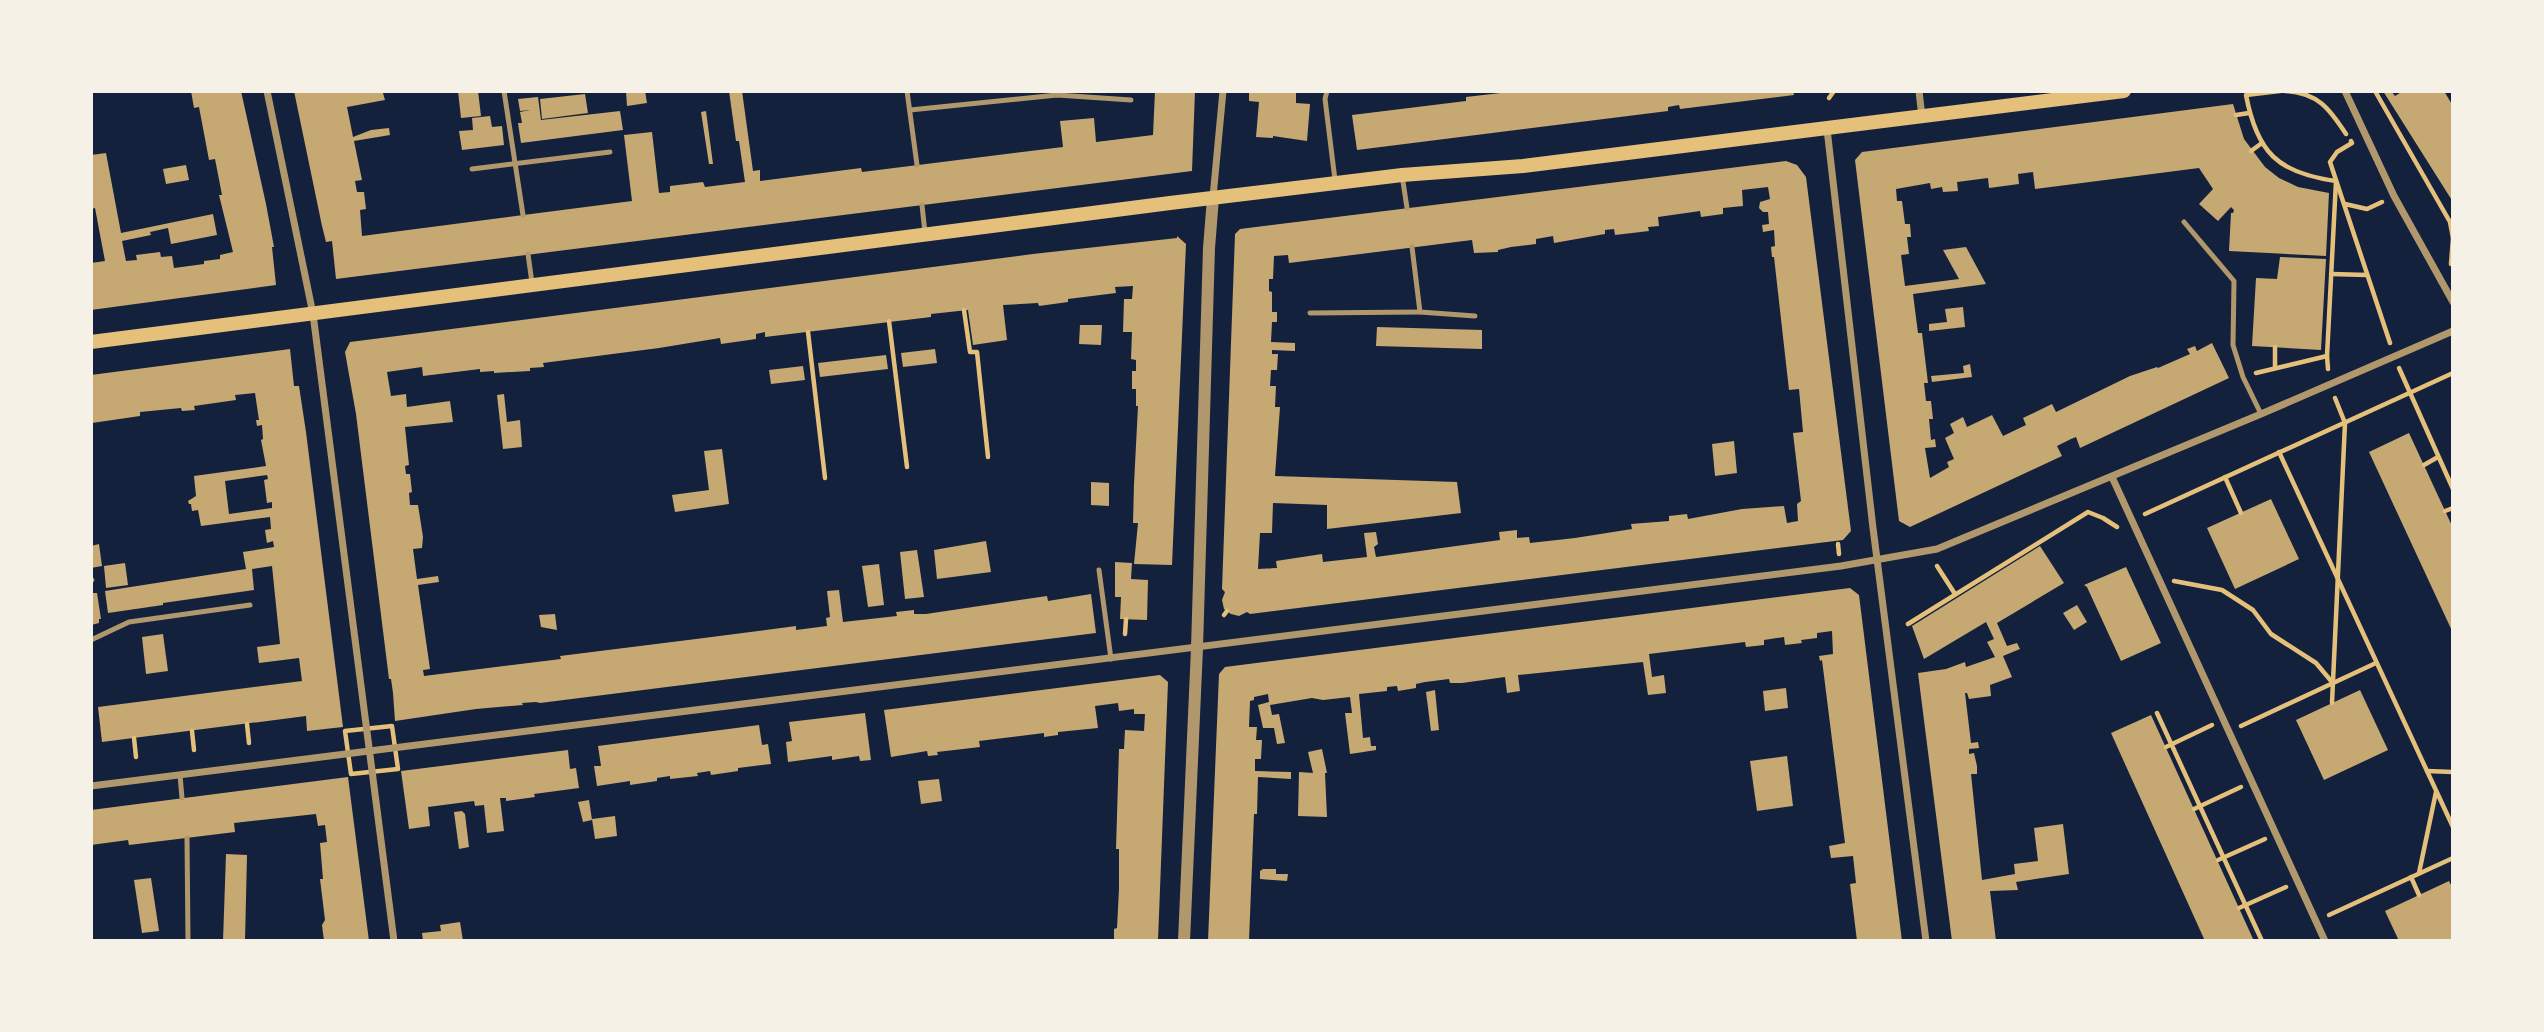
<svg xmlns="http://www.w3.org/2000/svg" width="2544" height="1032" font-family="Rubik,sans-serif">
<style>
.building{fill:#c6a872;fill-rule:evenodd}
.lines{fill:none;stroke-linecap:round;stroke-linejoin:round}
.path{stroke:#e5c07b;stroke-width:4.5}
.service{stroke:#b1986c;stroke-width:5}
.minor{stroke:#b1986c;stroke-width:7}
.tertiary{stroke:#b1986c;stroke-width:12}
.secondary{stroke:#e5c07b;stroke-width:14}
</style>
<rect width="100%" height="100%" fill="#14213d"/>
<g class="building">
<polygon points="191,91 241,91 266,204 274,247 272,247 276,285 91,310 91,263 105,261 95,208 91,209 91,155 106,153 121,233 213,214 217,235 171,244 168,228 150,232 151,235 122,241 126,261 137,260 136,255 160,252 161,257 172,256 174,268 204,264 204,261 220,259 220,255 233,252 219,195 222,195 215,159 209,160 199,107 194,108"/>
<polygon points="294,91 389,91 383,93 385,100 347,107 353,137 371,130 389,128 390,135 354,141 362,180 355,181 357,192 364,192 366,209 360,210 362,236 632,201 624,135 652,132 659,193 670,192 670,186 703,182 705,187 745,182 739,141 736,141 729,91 742,91 753,171 760,170 760,181 861,168 862,172 1063,147 1060,121 1094,118 1096,142 1153,135 1155,91 1195,91 1192,171 336,279 332,241 326,242 322,226"/>
<polygon points="458,91 478,91 481,116 461,118"/>
<polygon points="626,91 645,91 647,103 627,106"/>
<polygon points="1249,91 1296,91 1296,103 1310,104 1307,141 1273,136 1273,138 1256,137 1259,102 1249,101"/>
<polygon points="1518,91 1793,91 1794,95 1680,109 1679,105 1668,107 1668,111 1357,150 1352,115 1466,101 1466,97"/>
<polygon points="2383,91 2391,91 2395,96 2403,91 2444,91 2453,106 2453,202"/>
<polygon points="585,94 588,113 542,119 540,99"/>
<polygon points="538,97 541,120 620,111 623,130 521,143 518,123 522,123 520,112 530,110 520,111 518,99"/>
<polygon points="2233,104 2244,139 2265,167 2279,178 2298,187 2329,193 2326,256 2229,251 2231,213 2233,213 2234,210 2231,207 2218,221 2199,204 2213,189 2199,168 2035,189 2033,172 2018,174 2019,184 1989,188 1988,178 1957,182 1958,191 1943,192 1942,187 1931,189 1930,183 1896,189 1897,201 1902,201 1905,224 1910,224 1911,237 1907,237 1909,254 1901,255 1905,286 1959,279 1943,250 1966,247 1986,284 1913,294 1918,333 1922,333 1928,383 1924,383 1926,401 1931,401 1933,419 1929,419 1931,440 1935,439 1936,447 1925,448 1930,478 1949,467 1947,462 1954,459 1945,438 1954,433 1950,424 1963,417 1967,427 1992,415 2003,436 2026,425 2023,418 2052,404 2056,412 2130,376 2157,367 2158,368 2190,354 2187,349 2195,346 2197,351 2212,343 2229,378 2080,448 2076,437 2071,439 2057,446 2062,456 1910,527 1899,521 1855,160 1862,152"/>
<polygon points="706,111 713,164 709,164 701,112"/>
<polygon points="490,116 492,127 502,126 504,145 462,150 459,131 473,130 472,118"/>
<path d="M1786,161L1797,165L1806,177L1851,531L1843,540L1250,614L1247,612L1239,616L1231,614L1224,609L1222,600L1225,592L1222,589L1235,234L1240,229ZM1768,187L1770,199L1760,202L1759,208L1763,212H1768L1769,224L1762,225L1763,232L1774,230L1775,246L1771,247L1772,257H1774L1789,390L1799,389L1803,432L1793,433L1801,501L1797,504L1798,521L1787,523L1784,506L1742,509L1688,519L1687,514L1669,516V521L1631,524L1632,529L1575,538L1530,543L1529,537L1517,538V530L1499,532L1500,540L1376,557L1374,547L1378,544L1376,532L1364,533L1367,557L1323,562L1322,554L1276,561L1277,568L1258,569L1260,533H1272L1273,503L1327,505V529L1461,513L1457,482L1275,476L1280,407H1275L1276,386H1270L1271,370H1277L1278,354H1272V350L1295,351V343L1271,342L1272,322H1277V312H1272V292L1269,291V279H1273L1274,256L1288,255L1289,263L1472,240L1474,253L1498,252V250L1511,247L1536,244V239L1553,236L1554,243L1605,234V230L1614,229L1615,235L1649,231L1648,227L1659,226L1658,217L1700,211L1701,217L1723,214V208L1743,206L1742,190Z"/>
<polygon points="186,165 189,180 166,184 163,169"/>
<polygon points="1177,236 1186,244 1172,565 1134,564 1138,523 1133,523 1134,484 1138,406 1136,406 1136,389 1132,389 1132,371 1136,371 1136,360 1131,359 1132,332 1123,332 1124,299 1132,299 1133,286 1115,287 1116,293 1068,299 1068,302 1039,306 1038,303 1003,305 1007,340 973,345 968,310 931,314 931,317 765,337 765,332 756,334 756,339 721,344 720,338 659,348 543,363 544,367 530,368 530,371 494,373 494,371 480,372 480,369 423,376 422,367 387,372 391,396 406,394 407,407 450,401 453,422 405,427 409,465 405,466 406,474 410,474 412,492 409,493 410,505 418,505 423,537 422,548 413,549 417,579 438,576 439,582 418,585 430,669 423,670 424,676 561,659 560,656 696,639 796,626 796,630 827,626 826,618 830,617 827,591 839,590 843,622 897,616 896,612 914,610 914,614 926,614 1047,596 1048,601 1091,594 1096,633 540,703 536,702 522,703 523,705 476,709 395,721 393,693 391,679 389,679 356,414 345,352 350,342 1033,254 1177,238"/>
<polygon points="2280,257 2326,259 2321,350 2252,346 2256,278 2277,279"/>
<polygon points="1963,307 1965,327 1929,331 1929,324 1947,322 1945,309"/>
<polygon points="1080,325 1102,325 1101,345 1079,344"/>
<polygon points="1377,327 1482,330 1482,349 1376,346"/>
<path d="M290,349L294,386H299L306,432L343,727L307,731L306,716L102,742L98,707L302,681L299,658L259,663L257,647L280,644L272,566L252,569L254,590L163,603V605L108,613L105,591L246,569L243,552L274,547L273,541L267,543L265,530L271,529L270,517L201,526L198,510L192,511L191,504H189L188,501L196,496L194,476L266,466L261,440L263,439L262,425L257,426L256,420H259L255,393L235,395L236,400L194,406L195,410L182,411L181,408L140,412V416L92,423L91,375ZM267,475L268,479L264,480L267,503L272,502V508L229,514L225,481Z"/>
<polygon points="935,349 937,363 903,367 901,353"/>
<polygon points="886,355 888,369 820,377 818,363"/>
<polygon points="1970,364 1972,377 1932,382 1931,376 1964,373 1963,366"/>
<polygon points="803,366 805,380 771,384 769,370"/>
<polygon points="504,394 507,422 520,420 522,447 503,449 497,395"/>
<polygon points="2409,433 2453,528 2453,633 2369,452"/>
<polygon points="1734,441 1737,473 1715,476 1712,444"/>
<polygon points="722,449 729,504 675,512 672,495 709,490 704,451"/>
<polygon points="1091,482 1109,483 1109,506 1091,505"/>
<polygon points="2271,499 2299,559 2235,589 2207,528"/>
<polygon points="986,541 991,572 937,579 934,550"/>
<polygon points="99,544 102,566 91,568 91,546"/>
<polygon points="2040,546 2064,583 1997,623 2007,646 2017,643 2020,649 2003,656 2012,677 1990,685 1991,696 1969,699 1967,693 1965,693 1971,743 1978,742 1979,748 1969,749 1969,754 1974,753 1977,766 1977,774 1971,774 1982,880 2015,874 2014,864 2038,861 2034,828 2063,824 2069,874 2016,882 2018,890 1990,891 1996,941 1952,941 1918,673 1946,669 1965,662 1966,667 1995,657 1987,642 1994,639 1986,622 1924,659 1912,626"/>
<polygon points="917,550 924,597 905,599 900,552"/>
<polygon points="1115,562 1132,563 1131,579 1148,580 1147,620 1120,619 1121,597 1115,597"/>
<polygon points="125,563 128,585 106,588 104,566"/>
<polygon points="879,564 884,605 868,607 862,566"/>
<polygon points="2126,567 2161,643 2121,661 2087,587 2084,585"/>
<polygon points="1850,588 1859,595 1902,941 1857,941 1850,884 1856,883 1853,856 1831,858 1829,846 1845,843 1822,660 1820,661 1819,656 1833,654 1832,631 1817,633 1817,638 1801,640 1802,643 1785,645 1784,637 1764,640 1764,645 1746,647 1745,642 1649,654 1652,677 1664,675 1666,693 1648,695 1643,662 1518,675 1520,691 1507,693 1505,677 1462,683 1450,683 1449,679 1425,682 1416,684 1416,688 1398,691 1397,686 1387,687 1387,691 1359,694 1363,738 1370,737 1371,746 1376,746 1376,750 1357,753 1350,754 1345,713 1352,713 1350,697 1323,700 1312,698 1270,705 1272,715 1279,714 1285,743 1277,744 1274,728 1263,728 1258,705 1269,702 1268,694 1254,697 1254,700 1250,701 1249,727 1257,727 1256,740 1262,740 1261,759 1255,759 1255,771 1291,772 1291,779 1258,777 1257,814 1254,814 1249,941 1208,941 1219,674 1225,667"/>
<polygon points="91,593 97,593 101,619 99,619 99,623 91,625"/>
<polygon points="2077,605 2087,622 2074,630 2063,613"/>
<polygon points="555,614 557,630 541,627 539,615"/>
<polygon points="163,634 168,671 146,674 142,637"/>
<polygon points="1160,675 1168,682 1158,941 1114,941 1114,929 1117,928 1119,889 1119,849 1116,849 1119,749 1124,749 1125,730 1144,731 1145,714 1134,714 1134,709 1119,711 1118,703 1095,706 1098,728 1058,732 1058,735 1044,737 1044,733 979,741 980,747 937,752 938,755 928,756 927,751 891,757 884,710"/>
<polygon points="1786,688 1788,708 1765,711 1763,691"/>
<polygon points="1435,690 1439,730 1431,731 1426,692"/>
<polygon points="2360,690 2388,750 2324,780 2296,720"/>
<polygon points="865,713 871,760 860,761 859,756 832,760 832,756 788,762 786,742 792,741 789,722"/>
<polygon points="2151,715 2254,941 2205,941 2111,733"/>
<polygon points="759,725 762,745 768,744 771,764 738,768 738,771 711,775 710,771 697,773 698,776 670,779 670,776 657,778 657,781 630,785 630,781 597,786 594,766 601,766 598,746"/>
<polygon points="1322,749 1327,773 1325,773 1327,817 1298,816 1299,772 1313,773 1308,752"/>
<polygon points="568,750 570,769 576,768 579,788 534,794 535,797 506,801 506,798 500,798 504,831 487,833 484,805 475,806 474,801 428,807 430,826 409,829 401,771"/>
<polygon points="1787,756 1793,806 1757,811 1750,761"/>
<polygon points="348,777 369,941 324,941 322,925 325,920 320,879 323,879 320,843 327,842 325,825 318,826 316,814 234,823 235,832 129,845 128,840 91,845 91,810"/>
<polygon points="939,779 942,801 921,804 918,781"/>
<polygon points="589,800 592,820 583,822 578,802"/>
<polygon points="462,811 465,814 469,847 459,849 454,812"/>
<polygon points="615,816 617,836 595,839 592,819"/>
<polygon points="226,854 247,855 245,941 223,941"/>
<polygon points="1263,869 1276,869 1276,874 1288,874 1287,881 1260,879 1260,871"/>
<polygon points="151,878 159,931 142,933 134,880"/>
<polygon points="2449,881 2453,889 2453,941 2399,941 2385,911"/>
<polygon points="460,922 463,941 423,941 422,933 441,931 440,925"/>
</g>
<g class="lines">
<g class="path">
<path d="M2280,91L2246,95C2257,153 2278,173 2336,181"/>
<path d="M2285,91C2318,93 2329,108 2346,134"/>
<polyline points="2375,91 2450,222 2453,238"/>
<polyline points="1829,98 1834,91"/>
<polyline points="2236,115 2249,113"/>
<polyline points="2351,141 2352,143 2337,152 2330,162 2390,343"/>
<polyline points="2251,151 2262,143"/>
<polyline points="2345,204 2367,209 2382,202"/>
<polyline points="2451,264 2453,238"/>
<polyline points="2331,274 2367,275"/>
<polyline points="964,310 970,352 977,352 988,457"/>
<polyline points="889,321 907,467"/>
<polyline points="808,332 825,478"/>
<polyline points="2275,367 2275,347"/>
<polyline points="2399,368 2453,489"/>
<polyline points="2328,369 2327,356 2336,181"/>
<polyline points="2256,373 2327,356"/>
<polyline points="2279,452 2453,827"/>
<polyline points="2424,465 2438,457"/>
<polyline points="2225,477 2241,513"/>
<polyline points="2445,511 2453,508"/>
<polyline points="2145,514 2453,373"/>
<polyline points="1838,544 1839,554"/>
<polyline points="1937,566 1955,594"/>
<polyline points="2174,581 2222,590 2253,610 2271,634 2316,663 2332,682"/>
<polyline points="1224,615 1227,611"/>
<polyline points="1908,624 2088,512 2103,518 2117,527"/>
<polyline points="1125,634 1126,619"/>
<polyline points="2332,703 2345,423 2335,398"/>
<polyline points="2157,713 2262,941"/>
<polyline points="247,724 249,743"/>
<polygon points="392,726 398,769 351,774 345,731"/>
<polyline points="2241,726 2376,663"/>
<polyline points="192,731 194,750"/>
<polyline points="134,738 136,757"/>
<polyline points="2166,747 2212,725"/>
<polyline points="2427,771 2453,772"/>
<polyline points="2194,809 2241,787"/>
<polyline points="2218,860 2265,839"/>
<polyline points="2419,873 2436,792"/>
<polyline points="2411,877 2419,895"/>
<polyline points="2239,908 2286,887"/>
<polyline points="2329,915 2453,858"/>
</g>
<g class="service">
<polyline points="504,91 523,215"/>
<polyline points="907,91 917,165"/>
<polyline points="1327,91 1325,99 1335,180"/>
<polyline points="910,110 1057,95 1131,100"/>
<polyline points="472,169 610,152"/>
<polyline points="1402,175 1407,208"/>
<polyline points="922,205 925,233"/>
<polyline points="2184,222 2234,281 2233,345 2243,377 2261,414"/>
<polyline points="1412,247 1420,312 1475,316"/>
<polyline points="528,254 532,283"/>
<polyline points="1310,313 1420,312"/>
<polyline points="1099,570 1111,659"/>
<polyline points="91,581 92,580"/>
<polyline points="91,640 129,622 250,605"/>
<polyline points="180,775 182,798"/>
<polyline points="187,838 188,941"/>
</g>
<g class="minor">
<polyline points="267,91 313,314 394,941"/>
<polyline points="1919,91 1922,117"/>
<polyline points="2345,91 2394,196 2453,302"/>
<polyline points="1827,129 1873,528 1926,941"/>
<polyline points="1213,197 1223,91"/>
<polyline points="2112,477 2325,941"/>
<polyline points="91,786 1841,566 1937,549 2261,414 2453,331"/>
</g>
<polyline class="tertiary" points="1184,941 1197,648 1209,248 1213,198"/>
<polyline class="secondary" points="91,342 1170,203 1402,175 1523,166 2124,91"/>
</g>
<rect width="2544" height="1032" fill="none" stroke="#f6f1e7" stroke-width="186"/>
</svg>
